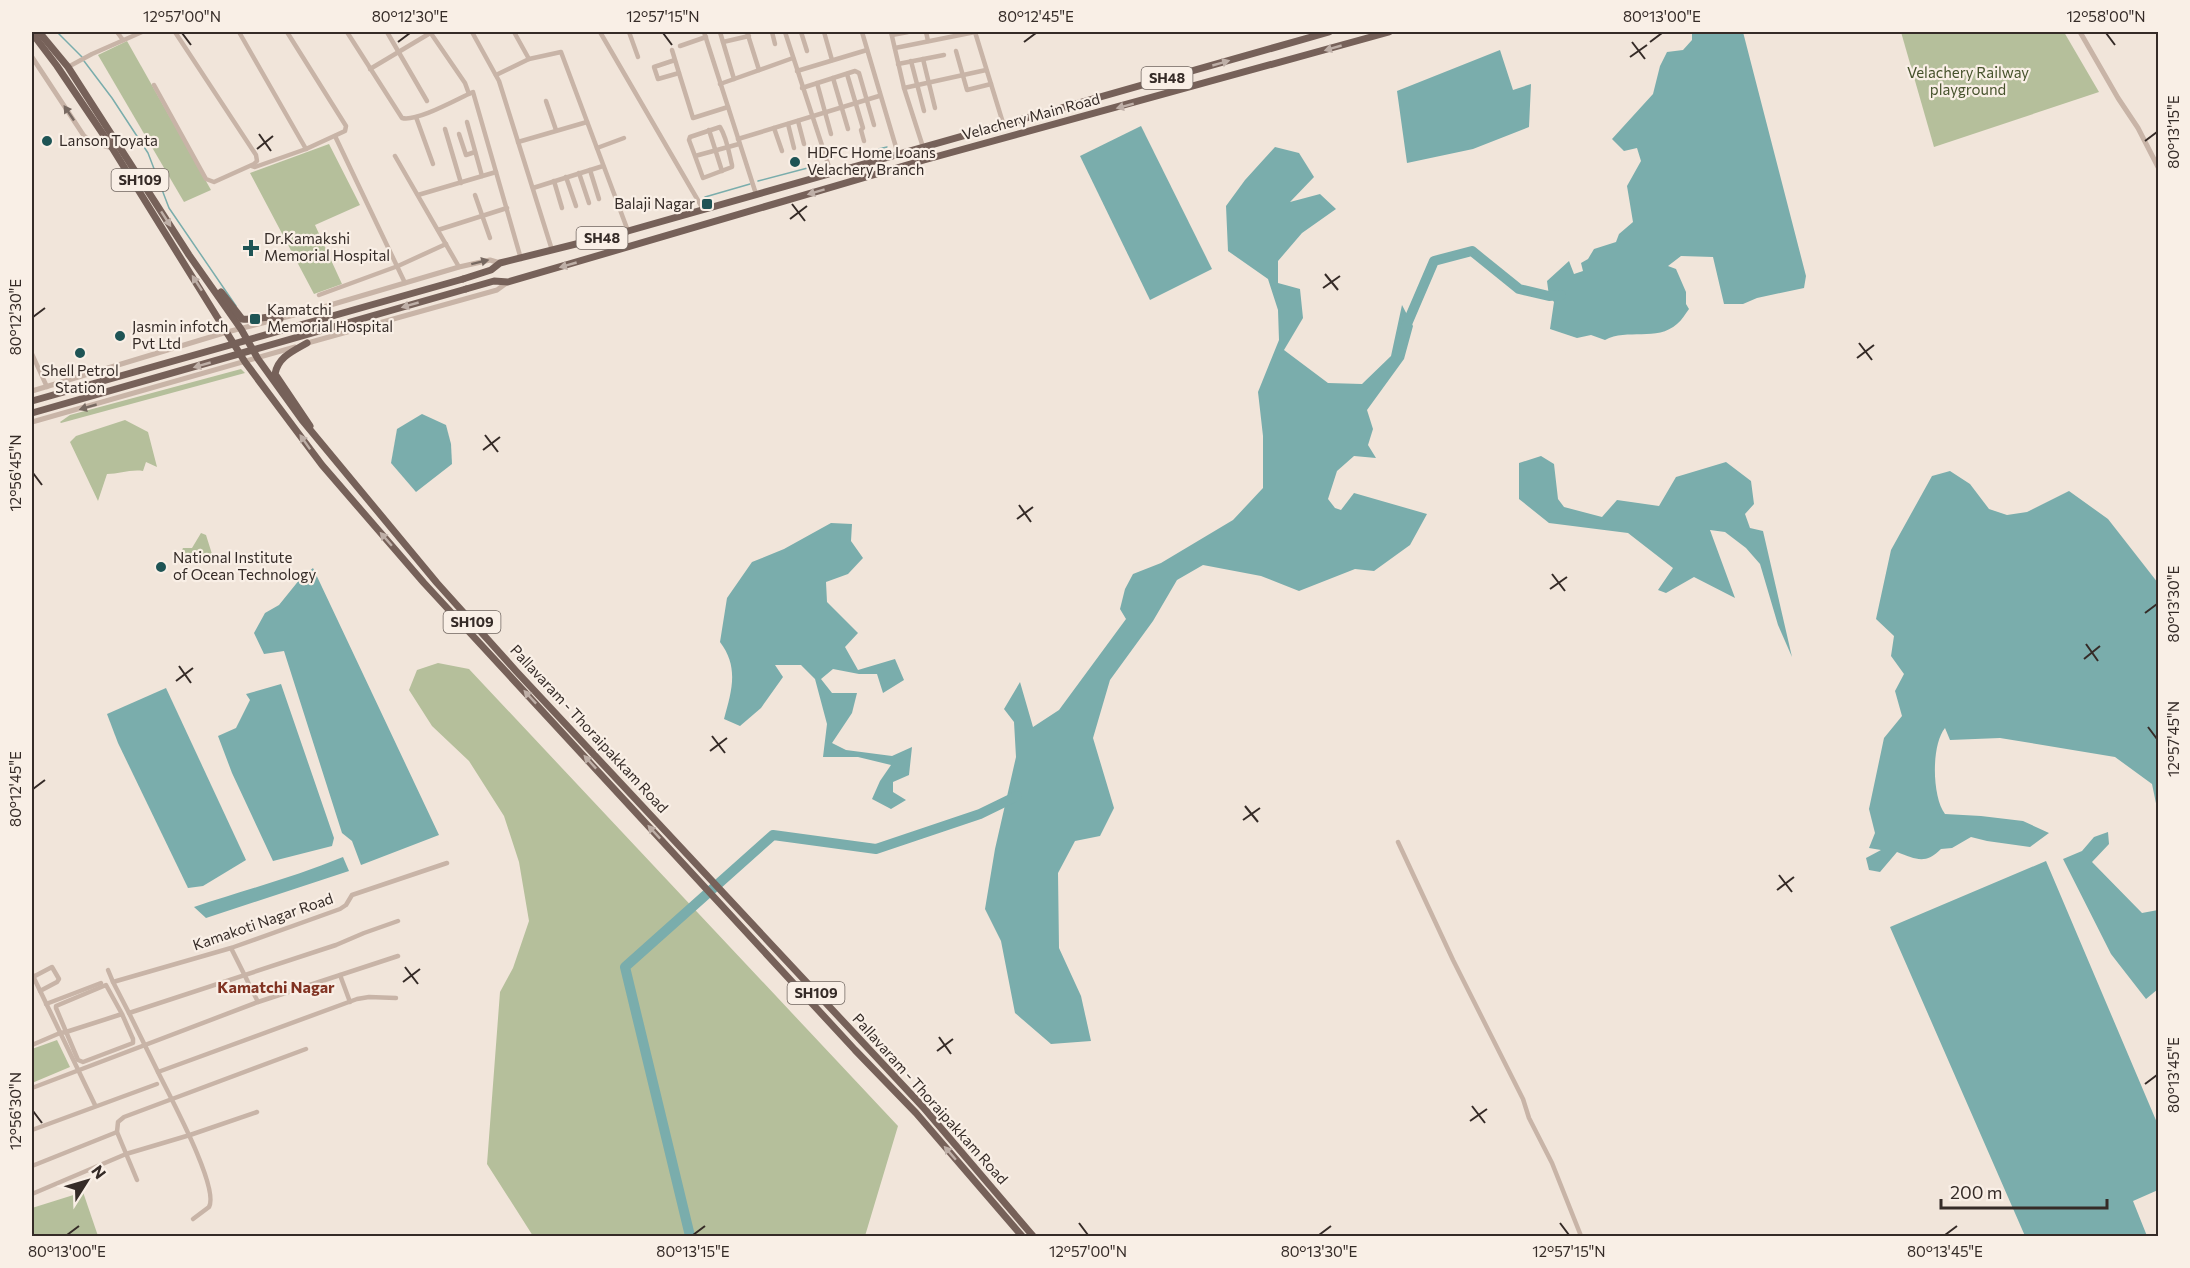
<svg xmlns="http://www.w3.org/2000/svg" width="2190" height="1268" font-family="Commissioner,sans-serif">
<style>
.green{fill:#b5bf9b}
.water{fill:#7aadac}
.lines{fill:none;stroke-linecap:round;stroke-linejoin:round}
.stream{stroke:#7aadac;stroke-width:1.5}
.river{stroke:#7aadac;stroke-width:10}
.minor{stroke:#c8b4a7;stroke-width:4.5}
.tertiary{stroke:#c8b4a7;stroke-width:5}
.primary{stroke:#766159;stroke-width:7}
.primary-bridge{stroke:#766159;stroke-width:7}
.oneway{fill:#beafa7}
.oneway2{fill:#776961}
.ticks{fill:none;stroke:#352b27;stroke-width:2}
.poi-dot{fill:#1e5455;stroke:#f9efe6;stroke-width:2}
.labels{text-anchor:middle;stroke-width:4.5;stroke-linejoin:round;paint-order:stroke}
.shield{fill:#f9efe6;stroke:#706660;stroke-width:1.5}
.shield-label{font-size:14px;font-weight:bold;fill:#352b27}
.park-label{font-size:15px;fill:#46522c;stroke:#f9efe6}
.street-label{font-size:15px;fill:#352b27;stroke:#f9efe6}
.poi-label{font-size:15px;fill:#352b27;stroke:#f9efe6;text-anchor:start}
.neighbourhood-label{font-size:16px;font-weight:bold;fill:#813423;stroke:#f9efe6}
.neatline{fill:none;stroke:#352b27;stroke-width:2}
.ticks-label{font-size:15px;text-anchor:middle;fill:#352b27}
</style>
<rect width="100%" height="100%" fill="#f1e5da"/>
<g class="green">
<polygon points="1901,32 2064,32 2099,92 1934,147"/>
<polygon points="127,41 211,190 184,202 98,55"/>
<polygon points="329,144 360,205 315,225 342,284 314,294 250,173"/>
<polygon points="241,369 245,373 61,423 60,422 70,415"/>
<path d="M125,420L148,432L157,467L146,462L143,471C131,469 119,474 107,474L98,501L70,442L76,436Z"/>
<polygon points="201,533 206,535 212,554 183,557 181,552 183,548 192,548"/>
<polygon points="438,663 469,669 898,1126 865,1236 533,1236 487,1164 500,992 513,968 529,921 519,862 504,816 469,761 432,726 409,690 417,670"/>
<polygon points="57,1040 70,1067 32,1083 32,1049"/>
<polygon points="83,1192 98,1236 32,1236 32,1208"/>
</g>
<g class="water">
<path d="M1692,32H1743L1806,276L1804,288L1757,298L1743,304H1724L1713,257L1681,256L1668,266L1676,269L1686,292V304L1689,309C1685,314 1682,320 1677,324C1657,342 1627,328 1605,340L1591,335L1577,338L1550,329L1554,302L1549,296L1547,281L1569,261L1574,274L1583,271L1581,263L1588,259L1594,249L1616,242L1619,234L1633,222L1627,186L1641,161L1637,148L1624,151L1612,139L1653,94L1660,66L1667,52L1683,50L1692,40Z"/>
<polygon points="1500,50 1513,90 1531,84 1529,127 1473,149 1407,163 1397,91"/>
<polygon points="1141,126 1212,269 1150,300 1080,156"/>
<polygon points="1275,147 1299,153 1314,177 1290,202 1320,194 1336,209 1302,233 1278,261 1278,283 1300,289 1303,318 1284,350 1328,383 1362,384 1391,356 1402,305 1413,326 1404,359 1367,410 1373,429 1368,445 1376,458 1354,456 1337,471 1328,499 1335,508 1341,510 1354,493 1427,514 1410,545 1374,571 1355,569 1299,591 1261,576 1203,565 1177,580 1153,621 1110,680 1093,738 1114,808 1100,836 1075,841 1058,873 1059,948 1081,996 1091,1041 1051,1044 1015,1013 1001,941 985,909 995,849 1016,757 1014,722 1004,709 1020,682 1033,727 1059,710 1126,619 1120,609 1125,589 1133,574 1161,563 1233,520 1263,488 1263,436 1258,392 1279,340 1278,310 1268,279 1228,251 1226,206 1245,180"/>
<polygon points="422,414 446,425 451,444 452,464 416,492 391,463 397,429"/>
<polygon points="1541,456 1554,464 1558,499 1564,507 1602,517 1617,500 1659,506 1676,477 1726,462 1751,481 1754,504 1745,514 1750,528 1763,531 1792,657 1778,625 1760,564 1746,548 1725,532 1710,530 1735,598 1694,577 1666,593 1658,590 1673,568 1628,533 1549,523 1519,499 1519,463"/>
<path d="M1950,471L1970,484L1989,509L2007,515L2027,512L2069,491L2108,519L2158,583V813L2152,784L2115,757L2000,738L1950,740L1945,728C1931,745 1932,797 1945,814L1981,816L2023,821L2049,833L2030,847L1987,841L1971,837L1952,848L1941,849C1925,865 1916,859 1897,852L1880,872L1869,870L1866,858L1881,850L1869,848L1875,833L1869,809L1884,738L1902,716L1895,691L1904,674L1891,656L1894,636L1876,619L1891,550L1932,476Z"/>
<path d="M831,523L852,524L851,541L863,558L848,574L826,582L827,602L858,633L845,647L858,670L895,659L904,680L883,693L877,674H859L833,669L821,679L832,693H857L852,713L832,743L846,750L892,756L912,747L909,775L893,782V792L906,800L891,809L872,799L880,781L891,765L858,757H823L827,724L815,679L801,665H775L783,677L761,708L740,726L724,719C732,690 739,667 720,642L727,598L752,562L784,549Z"/>
<polygon points="313,568 439,835 361,865 352,841 342,833 284,651 264,654 254,633 265,613 279,605 300,579"/>
<polygon points="281,684 334,838 332,846 273,861 232,773 218,736 236,728 250,700 246,694"/>
<polygon points="166,688 246,860 203,886 188,888 118,743 107,714"/>
<polygon points="2108,832 2109,844 2092,862 2142,913 2158,910 2158,989 2146,999 2111,954 2063,859 2082,851 2094,837"/>
<path d="M343,857L349,871L206,918L194,907C244,890 295,877 343,857Z"/>
<polygon points="2046,861 2158,1125 2158,1190 2133,1201 2147,1236 2025,1236 1890,927"/>
</g>
<g class="lines">
<g class="stream">
<polyline points="57,32 82,57"/>
<polyline points="84,61 112,98 148,153 169,208 236,306"/>
<polyline points="852,155 887,147"/>
<polyline points="758,181 819,165"/>
<polyline points="705,197 750,184"/>
<polyline points="274,315 286,312"/>
</g>
<g class="river">
<polyline points="1404,331 1434,261 1472,251 1519,289 1549,296 1561,295"/>
<polyline points="690,1236 625,967 773,835 876,849 980,814 1017,796"/>
</g>
<g class="minor">
<polyline points="117,32 123,40"/>
<polyline points="239,32 306,149"/>
<path d="M347,32L402,118C417,122 457,99 473,92L521,259"/>
<polyline points="387,32 427,101"/>
<polyline points="430,32 465,83 469,94"/>
<polyline points="472,32 499,81 552,250"/>
<polyline points="514,32 529,59 561,52 628,231"/>
<polyline points="600,32 703,209"/>
<polyline points="629,32 638,57"/>
<polyline points="704,32 756,194"/>
<polyline points="720,32 734,79"/>
<polyline points="747,32 759,70"/>
<polyline points="772,32 775,44"/>
<polyline points="785,32 831,173"/>
<polyline points="801,32 807,51"/>
<polyline points="824,32 832,60"/>
<polyline points="862,32 898,154"/>
<polyline points="891,32 904,88 923,147"/>
<polyline points="926,32 928,41"/>
<polyline points="892,35 908,32"/>
<polyline points="723,42 749,36"/>
<polyline points="680,46 706,37"/>
<polyline points="895,48 975,32 1003,123"/>
<polyline points="672,50 679,73 658,79 654,67 675,60"/>
<polyline points="956,51 967,90 991,84"/>
<polyline points="923,59 935,108"/>
<polyline points="911,61 924,111"/>
<polyline points="898,64 944,55"/>
<polyline points="68,67 92,54 142,32"/>
<polyline points="370,69 432,32"/>
<polyline points="797,71 867,50"/>
<polyline points="679,73 693,118 728,107"/>
<polyline points="847,74 863,128 861,130 864,141"/>
<polyline points="496,75 529,59"/>
<polyline points="833,78 848,129"/>
<polyline points="817,83 831,134"/>
<polyline points="720,84 793,58"/>
<polyline points="154,85 206,179 214,182 254,164 257,161 256,155 175,32"/>
<polyline points="802,88 855,71 859,73 874,125"/>
<polyline points="904,88 986,70"/>
<polyline points="546,101 556,130"/>
<polyline points="416,117 433,164"/>
<polyline points="798,121 804,144"/>
<polyline points="467,122 482,176"/>
<polyline points="788,124 794,148"/>
<polyline points="774,128 782,151"/>
<polyline points="445,129 461,183"/>
<polyline points="709,130 722,171"/>
<polyline points="459,134 466,155 475,152"/>
<polyline points="335,136 405,283"/>
<polyline points="738,139 879,96"/>
<polyline points="518,142 587,122"/>
<polyline points="597,148 624,138"/>
<polyline points="395,156 459,267"/>
<path d="M695,156L703,178L732,167V165C729,153 727,138 720,127L690,137L689,140L695,156C710,152 724,148 739,144"/>
<polyline points="252,166 255,167 306,149 345,131 346,126 287,32"/>
<polyline points="590,170 599,199"/>
<polyline points="579,173 589,203"/>
<polyline points="566,177 576,206"/>
<polyline points="554,181 562,208"/>
<polyline points="533,188 603,166"/>
<polyline points="418,195 496,172"/>
<polyline points="475,195 490,238"/>
<polyline points="438,230 507,208"/>
<polyline points="319,295 398,266 446,244"/>
<polyline points="32,354 47,387"/>
<polyline points="1398,842 1453,960 1523,1099 1529,1118 1552,1163 1581,1236"/>
<polyline points="398,921 364,933 336,945 129,1013 113,982 231,948 340,909 346,905 352,895 447,863"/>
<polyline points="231,948 258,1002"/>
<polyline points="108,970 113,982"/>
<polyline points="32,974 95,1105"/>
<polyline points="340,975 350,1002"/>
<polyline points="33,977 52,967 59,979 57,982 40,991"/>
<polyline points="46,1004 101,983"/>
<polyline points="129,1013 158,1072 357,999 369,997 396,998"/>
<polyline points="32,1045 60,1033 66,1032 122,1014 106,985 56,1006 56,1008 78,1060 83,1062 133,1043 133,1039 122,1014"/>
<path d="M158,1072C168,1093 220,1188 209,1207L193,1219"/>
<polyline points="32,1088 258,1002 398,956"/>
<polyline points="32,1130 157,1084"/>
<polyline points="32,1166 117,1132"/>
<polyline points="137,1180 117,1132 118,1122 124,1117 306,1049"/>
<polyline points="32,1194 126,1154 190,1135 257,1112"/>
</g>
<g class="tertiary">
<polyline points="2080,32 2118,98 2138,128 2158,167"/>
<polyline points="32,57 84,136 92,142 112,148"/>
<polyline points="304,344 497,290 508,282"/>
<polyline points="32,391 227,332 310,311 459,267 490,260 500,263"/>
<polyline points="32,422 295,347"/>
</g>
<g class="primary">
<polyline points="39,32 68,67 189,255 241,329 258,359 302,420 437,583 516,671 923,1107 1033,1236"/>
<polyline points="32,33 57,66 111,146 245,362 322,465 424,583 855,1050 916,1113 1022,1236"/>
<polyline points="463,279 491,270 500,263 628,231 1329,32"/>
<polyline points="466,289 494,281 508,282 924,160 1389,32"/>
<path d="M221,292L242,319C254,321 269,314 280,319"/>
<path d="M307,343C293,351 278,357 275,374L310,426"/>
</g>
<g class="primary-bridge">
<polyline points="32,401 463,279"/>
<polyline points="32,413 466,289"/>
</g>
</g>
<defs><path id="oneway-solid" d="M-6-.8H1V-3.2L6.5 0L1 3.2V.8H-6Z" transform="scale(1.5)"/></defs>
<g class="oneway">
<use href="#oneway-solid" transform="translate(1333 48) rotate(164)"/>
<use href="#oneway-solid" transform="translate(1221 63) rotate(-16)"/>
<use href="#oneway-solid" transform="translate(1125 106) rotate(165)"/>
<use href="#oneway-solid" transform="translate(816 192) rotate(163)"/>
<use href="#oneway-solid" transform="translate(166 219) rotate(57)"/>
<use href="#oneway-solid" transform="translate(568 265) rotate(164)"/>
<use href="#oneway-solid" transform="translate(197 283) rotate(-123)"/>
<use href="#oneway-solid" transform="translate(410 305) rotate(164)"/>
<use href="#oneway-solid" transform="translate(202 365) rotate(164)"/>
<use href="#oneway-solid" transform="translate(305 442) rotate(-125)"/>
<use href="#oneway-solid" transform="translate(386 539) rotate(-131)"/>
<use href="#oneway-solid" transform="translate(530 697) rotate(-133)"/>
<use href="#oneway-solid" transform="translate(590 762) rotate(-133)"/>
<use href="#oneway-solid" transform="translate(654 832) rotate(-133)"/>
<use href="#oneway-solid" transform="translate(950 1153) rotate(-131)"/>
</g>
<g class="oneway2">
<use href="#oneway-solid" transform="translate(69 113) rotate(-124)"/>
<use href="#oneway-solid" transform="translate(480 262) rotate(-14)"/>
<use href="#oneway-solid" transform="translate(88 407) rotate(164)"/>
</g>
<path class="ticks" d="M182,33L191,45M663,33L672,45M2106,33L2115,45M398,42L410,33M1024,42L1036,33M1632,42L1645,59M1650,42L1662,33M1630,57L1647,45M259,134L271,151M2145,141L2157,132M257,149L273,136M792,204L805,221M790,219L807,206M1325,274L1338,290M1323,288L1340,276M33,317L45,308M1859,343L1872,360M1857,358L1874,345M485,435L498,452M483,450L500,437M33,473L42,485M1019,505L1031,522M1017,519L1033,507M1552,574L1565,591M1550,589L1567,577M2145,613L2157,604M2086,644L2098,661M2084,659L2100,646M179,666L191,683M176,681L193,668M2148,727L2157,739M712,736L725,753M710,751L727,738M33,789L45,780M1245,806L1258,822M1243,820L1260,808M1779,875L1792,892M1777,890L1794,877M405,967L418,984M403,982L420,969M939,1037L951,1054M937,1051L953,1039M2145,1084L2157,1075M1472,1106L1485,1123M33,1111L42,1123M1470,1121L1487,1109M1079,1223L1088,1235M1560,1223L1569,1235M67,1235L79,1226M693,1235L705,1226M1319,1235L1331,1226M1945,1235L1957,1226"/>
<g class="poi-dot">
<circle cx="47" cy="141" r="6"/>
<circle cx="795" cy="162" r="6"/>
<rect x="701" y="198" width="12" height="12" rx="3"/>
<path d="M248 239h6v6h6v6h-6v6h-6v-6h-6v-6h6z"/>
<rect x="249" y="313" width="12" height="12" rx="3"/>
<circle cx="120" cy="336" r="6"/>
<circle cx="80" cy="353" r="6"/>
<circle cx="161" cy="567" r="6"/>
</g>
<g class="labels">
<g class="shield">
<rect x="1141.5" y="67" width="51" height="22" rx="4.5"/>
<rect x="111.5" y="169" width="57" height="22" rx="4.5"/>
<rect x="576.5" y="227" width="51" height="22" rx="4.5"/>
<rect x="443.5" y="611" width="57" height="22" rx="4.5"/>
<rect x="787.5" y="982" width="57" height="22" rx="4.5"/>
</g>
<g class="shield-label">
<text x="1167" y="83">SH48</text>
<text x="140" y="185">SH109</text>
<text x="602" y="243">SH48</text>
<text x="472" y="627">SH109</text>
<text x="816" y="998">SH109</text>
</g>
<g class="park-label">
<text x="1968" y="78">Velachery Railway<tspan x="1968" dy="17">playground</tspan></text>
</g>
<g class="street-label">
<text transform="translate(1031 117) rotate(-15)" y="5">Velachery Main Road</text>
<text transform="translate(589 729) rotate(47)" y="5">Pallavaram - Thoraipakkam Road</text>
<text transform="translate(263 922) rotate(-19)" y="5">Kamakoti Nagar Road</text>
<text transform="translate(930 1099) rotate(48)" y="5">Pallavaram - Thoraipakkam Road</text>
</g>
<g class="poi-label">
<text x="59" y="146">Lanson Toyata</text>
<text x="807" y="158">HDFC Home Loans<tspan x="807" dy="17">Velachery Branch</tspan></text>
<text x="695" y="209" text-anchor="end">Balaji Nagar</text>
<text x="264" y="244">Dr.Kamakshi<tspan x="264" dy="17">Memorial Hospital</tspan></text>
<text x="267" y="315">Kamatchi<tspan x="267" dy="17">Memorial Hospital</tspan></text>
<text x="132" y="332">Jasmin infotch<tspan x="132" dy="17">Pvt Ltd</tspan></text>
<text x="80" y="376" text-anchor="middle">Shell Petrol<tspan x="80" dy="17">Station</tspan></text>
<text x="173" y="563">National Institute<tspan x="173" dy="17">of Ocean Technology</tspan></text>
</g>
<g class="neighbourhood-label">
<text x="276" y="993">Kamatchi Nagar</text>
</g>
</g>
<rect width="2190" height="1268" fill="none" stroke="#f9efe6" stroke-width="66"/>
<g transform="translate(87 1181) rotate(53)" stroke="#f9efe6" stroke-width="4.5" paint-order="stroke">
<path d="M0-4.5L10 22L0 15L-10 22Z" fill="#352b27"/>
<text y="-9" font-size="16" font-weight="bold" text-anchor="middle" fill="#352b27">N</text>
</g>
<path d="M1941 1199v9h166v-9" fill="none" stroke="#352b27" stroke-width="3"/>
<text x="1950" y="1199" font-size="18" fill="#352b27" stroke="#f9efe6" stroke-width="4.5" paint-order="stroke">200 m</text>
<rect x="33" y="33" width="2124" height="1202" class="neatline"/>
<g class="ticks-label">
<text x="182" y="22">12°57'00"N</text>
<text x="410" y="22">80°12'30"E</text>
<text x="663" y="22">12°57'15"N</text>
<text x="1036" y="22">80°12'45"E</text>
<text x="1662" y="22">80°13'00"E</text>
<text x="2106" y="22">12°58'00"N</text>
<text transform="translate(2174 132) rotate(-90)" y="5">80°13'15"E</text>
<text transform="translate(16 317) rotate(-90)" y="5">80°12'30"E</text>
<text transform="translate(16 473) rotate(-90)" y="5">12°56'45"N</text>
<text transform="translate(2174 604) rotate(-90)" y="5">80°13'30"E</text>
<text transform="translate(2174 739) rotate(-90)" y="5">12°57'45"N</text>
<text transform="translate(16 789) rotate(-90)" y="5">80°12'45"E</text>
<text transform="translate(2174 1075) rotate(-90)" y="5">80°13'45"E</text>
<text transform="translate(16 1111) rotate(-90)" y="5">12°56'30"N</text>
<text x="67" y="1257">80°13'00"E</text>
<text x="693" y="1257">80°13'15"E</text>
<text x="1088" y="1257">12°57'00"N</text>
<text x="1319" y="1257">80°13'30"E</text>
<text x="1569" y="1257">12°57'15"N</text>
<text x="1945" y="1257">80°13'45"E</text>
</g>
</svg>
